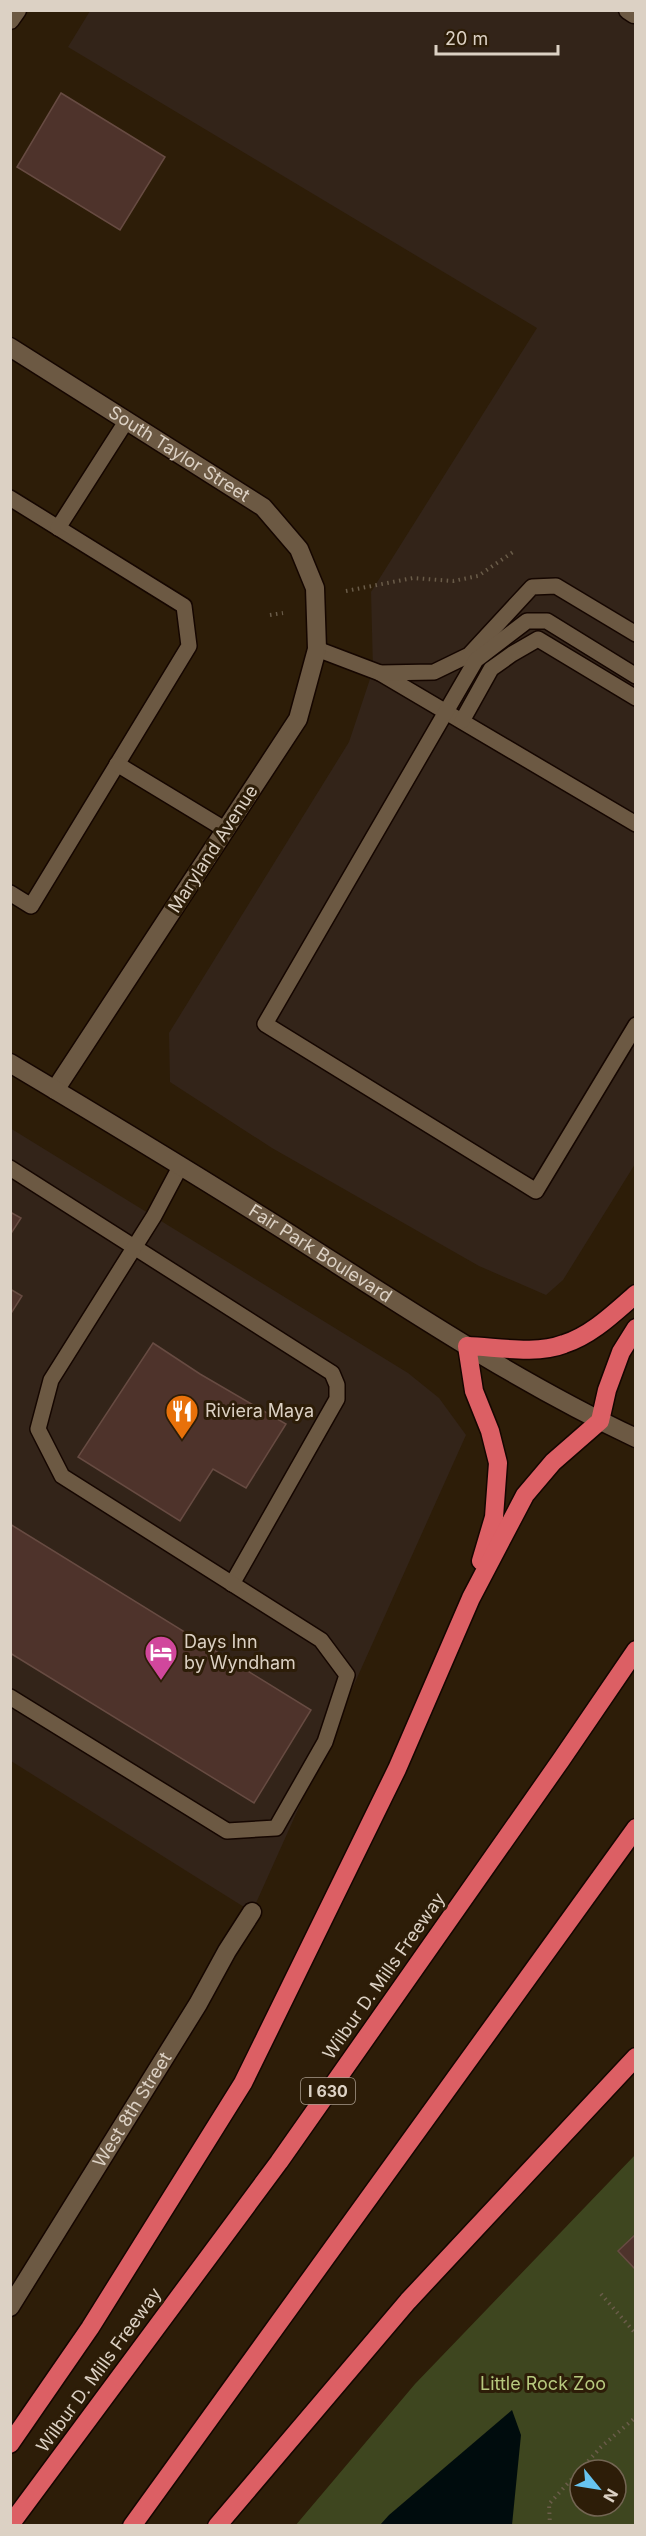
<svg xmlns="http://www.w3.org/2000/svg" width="646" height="2536" font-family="Inter,sans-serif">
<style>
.commercial{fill:#332419}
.green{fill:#3e461f;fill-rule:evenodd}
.water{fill:#000c0d}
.building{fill:#4e332b;stroke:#674b42;stroke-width:1.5}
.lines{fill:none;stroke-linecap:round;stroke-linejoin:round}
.lane-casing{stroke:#150600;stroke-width:18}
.street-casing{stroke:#150600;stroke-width:21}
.secondary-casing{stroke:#150600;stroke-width:21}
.highway-casing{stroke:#150600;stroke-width:21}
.path{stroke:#6a5c49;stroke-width:4;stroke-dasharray:1.5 4.5;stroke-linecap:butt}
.lane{stroke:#6c5943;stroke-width:15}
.street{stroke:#6c5943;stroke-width:18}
.secondary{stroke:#6c5943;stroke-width:18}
.highway{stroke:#dc5f64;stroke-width:18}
.labels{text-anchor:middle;stroke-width:6;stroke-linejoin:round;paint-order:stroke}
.shield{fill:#2d1d08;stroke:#a89b8c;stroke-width:1.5}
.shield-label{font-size:16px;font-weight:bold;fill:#dcd1c4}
.street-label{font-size:18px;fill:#dcd1c4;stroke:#2d1d08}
.poi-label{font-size:18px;fill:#dcd1c4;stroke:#2d1d08;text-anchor:start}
.park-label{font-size:18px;fill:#b7c97e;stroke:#2d1d08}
</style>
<rect width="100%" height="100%" fill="#2d1d08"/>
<g class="commercial">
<polygon points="90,11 635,11 635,1164 563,1280 546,1295 479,1266 272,1148 170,1082 169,1033 349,742 373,670 371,592 537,328 68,47"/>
<polygon points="10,1128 408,1373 439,1398 466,1435 252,1912 11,1761"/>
</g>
<path class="green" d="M635,2155V2525L295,2526L415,2384ZM580,2470H616V2506H580Z"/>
<polygon class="water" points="512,2410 521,2435 512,2525 380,2525 389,2515"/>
<g class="building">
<polygon points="61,93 165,157 120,230 17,167"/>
<polygon points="10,1212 21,1218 10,1235"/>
<polygon points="10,1289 22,1296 10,1315"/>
<polygon points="153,1343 200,1374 286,1424 246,1488 213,1469 180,1521 78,1457"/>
<polygon points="10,1524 311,1710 254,1803 10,1653"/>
<polygon points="636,2234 636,2270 618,2251"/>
</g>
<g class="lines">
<defs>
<g id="lane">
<polyline points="10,498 184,606 189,646 31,906 10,893"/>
<polyline points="58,528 127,420"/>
<polyline points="317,649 380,673 636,824"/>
<polyline points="380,673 434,672 469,655 532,587 556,586 636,634"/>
<polyline points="636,676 547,621 527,621 476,660 265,1024 536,1191 636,1025"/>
<polyline points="462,721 491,669 512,654 538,639 636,698"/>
<polyline points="117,764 226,830"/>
<polyline points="10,1168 332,1373 337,1385 337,1399 232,1584"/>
<polyline points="10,1697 227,1831 276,1828 325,1742 347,1675 321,1640 62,1476 38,1429 51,1380 154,1216 180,1167"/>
</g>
<g id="street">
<polyline points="628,10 634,14"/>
<path id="s1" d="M10,347L263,507L299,549L315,588L317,649L298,719L55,1090"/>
<path id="s2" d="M10,2307L198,2004L227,1951L252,1912"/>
</g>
<g id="secondary">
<polyline points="10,20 17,10"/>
<path id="s3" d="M10,1063C109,1122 207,1181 304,1243C412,1312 519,1383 636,1438"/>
</g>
<g id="highway">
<path d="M481,1561L494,1517L498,1463L490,1431L474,1391L467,1346C497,1347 536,1355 564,1344C592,1335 614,1313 636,1294"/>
<polyline points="10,2444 90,2328 243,2083 397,1769 471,1598 525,1495 553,1462 600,1421 607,1390 621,1352 636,1328"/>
<polyline points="10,2525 279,2162 561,1760 636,1650"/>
<polyline points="132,2526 636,1828"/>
<polyline points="217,2526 408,2301 636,2057"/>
</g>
</defs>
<use href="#lane" class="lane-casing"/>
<use href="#street" class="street-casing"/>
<use href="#secondary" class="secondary-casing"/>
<use href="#highway" class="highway-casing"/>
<g class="path">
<polyline points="346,591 413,578 453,581 478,576 513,552"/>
<polyline points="270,615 283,613"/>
<polyline points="601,2294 636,2334"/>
<polyline points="580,2470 601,2447 636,2417"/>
<polyline points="550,2526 549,2504 580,2470"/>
</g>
<use href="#lane" class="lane"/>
<use href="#street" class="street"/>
<use href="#secondary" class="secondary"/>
<use href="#highway" class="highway"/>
</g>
<defs>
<symbol id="restaurant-pin" viewBox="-11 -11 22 30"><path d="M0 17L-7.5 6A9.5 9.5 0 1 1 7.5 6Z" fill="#e8710a" stroke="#2d1d08"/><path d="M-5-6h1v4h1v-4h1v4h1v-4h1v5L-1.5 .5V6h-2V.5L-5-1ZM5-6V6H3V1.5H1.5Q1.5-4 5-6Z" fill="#fff"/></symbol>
<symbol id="hotel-pin" viewBox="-11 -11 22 30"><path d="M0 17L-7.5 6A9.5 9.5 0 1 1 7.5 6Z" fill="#d1479c" stroke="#2d1d08"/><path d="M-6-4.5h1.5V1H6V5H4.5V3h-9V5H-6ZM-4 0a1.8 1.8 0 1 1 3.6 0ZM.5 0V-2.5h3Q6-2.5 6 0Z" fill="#fff"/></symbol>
</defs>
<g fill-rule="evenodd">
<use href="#restaurant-pin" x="163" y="1392" width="38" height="52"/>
<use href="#hotel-pin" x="142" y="1633" width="38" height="52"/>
</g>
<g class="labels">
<rect class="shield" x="301" y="2078" width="54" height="26" rx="4.5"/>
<g class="shield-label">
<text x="328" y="2097">I 630</text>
</g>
<g class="street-label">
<text dy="6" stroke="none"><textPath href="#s1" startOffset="200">South Taylor Street</textPath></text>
<text transform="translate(213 849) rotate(-57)" y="6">Maryland Avenue</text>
<text dy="6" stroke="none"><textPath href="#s3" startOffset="364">Fair Park Boulevard</textPath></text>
<text transform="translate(384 1976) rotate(-55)" y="6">Wilbur D. Mills Freeway</text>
<text dy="6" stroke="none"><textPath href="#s2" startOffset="232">West 8th Street</textPath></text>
<text transform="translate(99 2370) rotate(-54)" y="6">Wilbur D. Mills Freeway</text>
</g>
<g class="poi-label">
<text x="205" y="1417">Riviera Maya</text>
<text x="184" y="1648">Days Inn<tspan x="184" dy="21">by Wyndham</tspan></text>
</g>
<g class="park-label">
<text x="543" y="2390">Little Rock Zoo</text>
</g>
</g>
<rect width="646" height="2536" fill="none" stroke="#dcd1c4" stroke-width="24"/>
<g transform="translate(598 2488) rotate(120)"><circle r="28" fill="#2d1d08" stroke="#736553" stroke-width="1.5"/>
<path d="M0-4.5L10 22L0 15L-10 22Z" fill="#67c4f0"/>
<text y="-9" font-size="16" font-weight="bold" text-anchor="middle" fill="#dcd1c4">N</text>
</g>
<path d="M436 45v9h122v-9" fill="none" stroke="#dcd1c4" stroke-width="3"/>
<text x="445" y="45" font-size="18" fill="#dcd1c4" stroke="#2d1d08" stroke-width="4.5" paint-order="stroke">20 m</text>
</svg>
